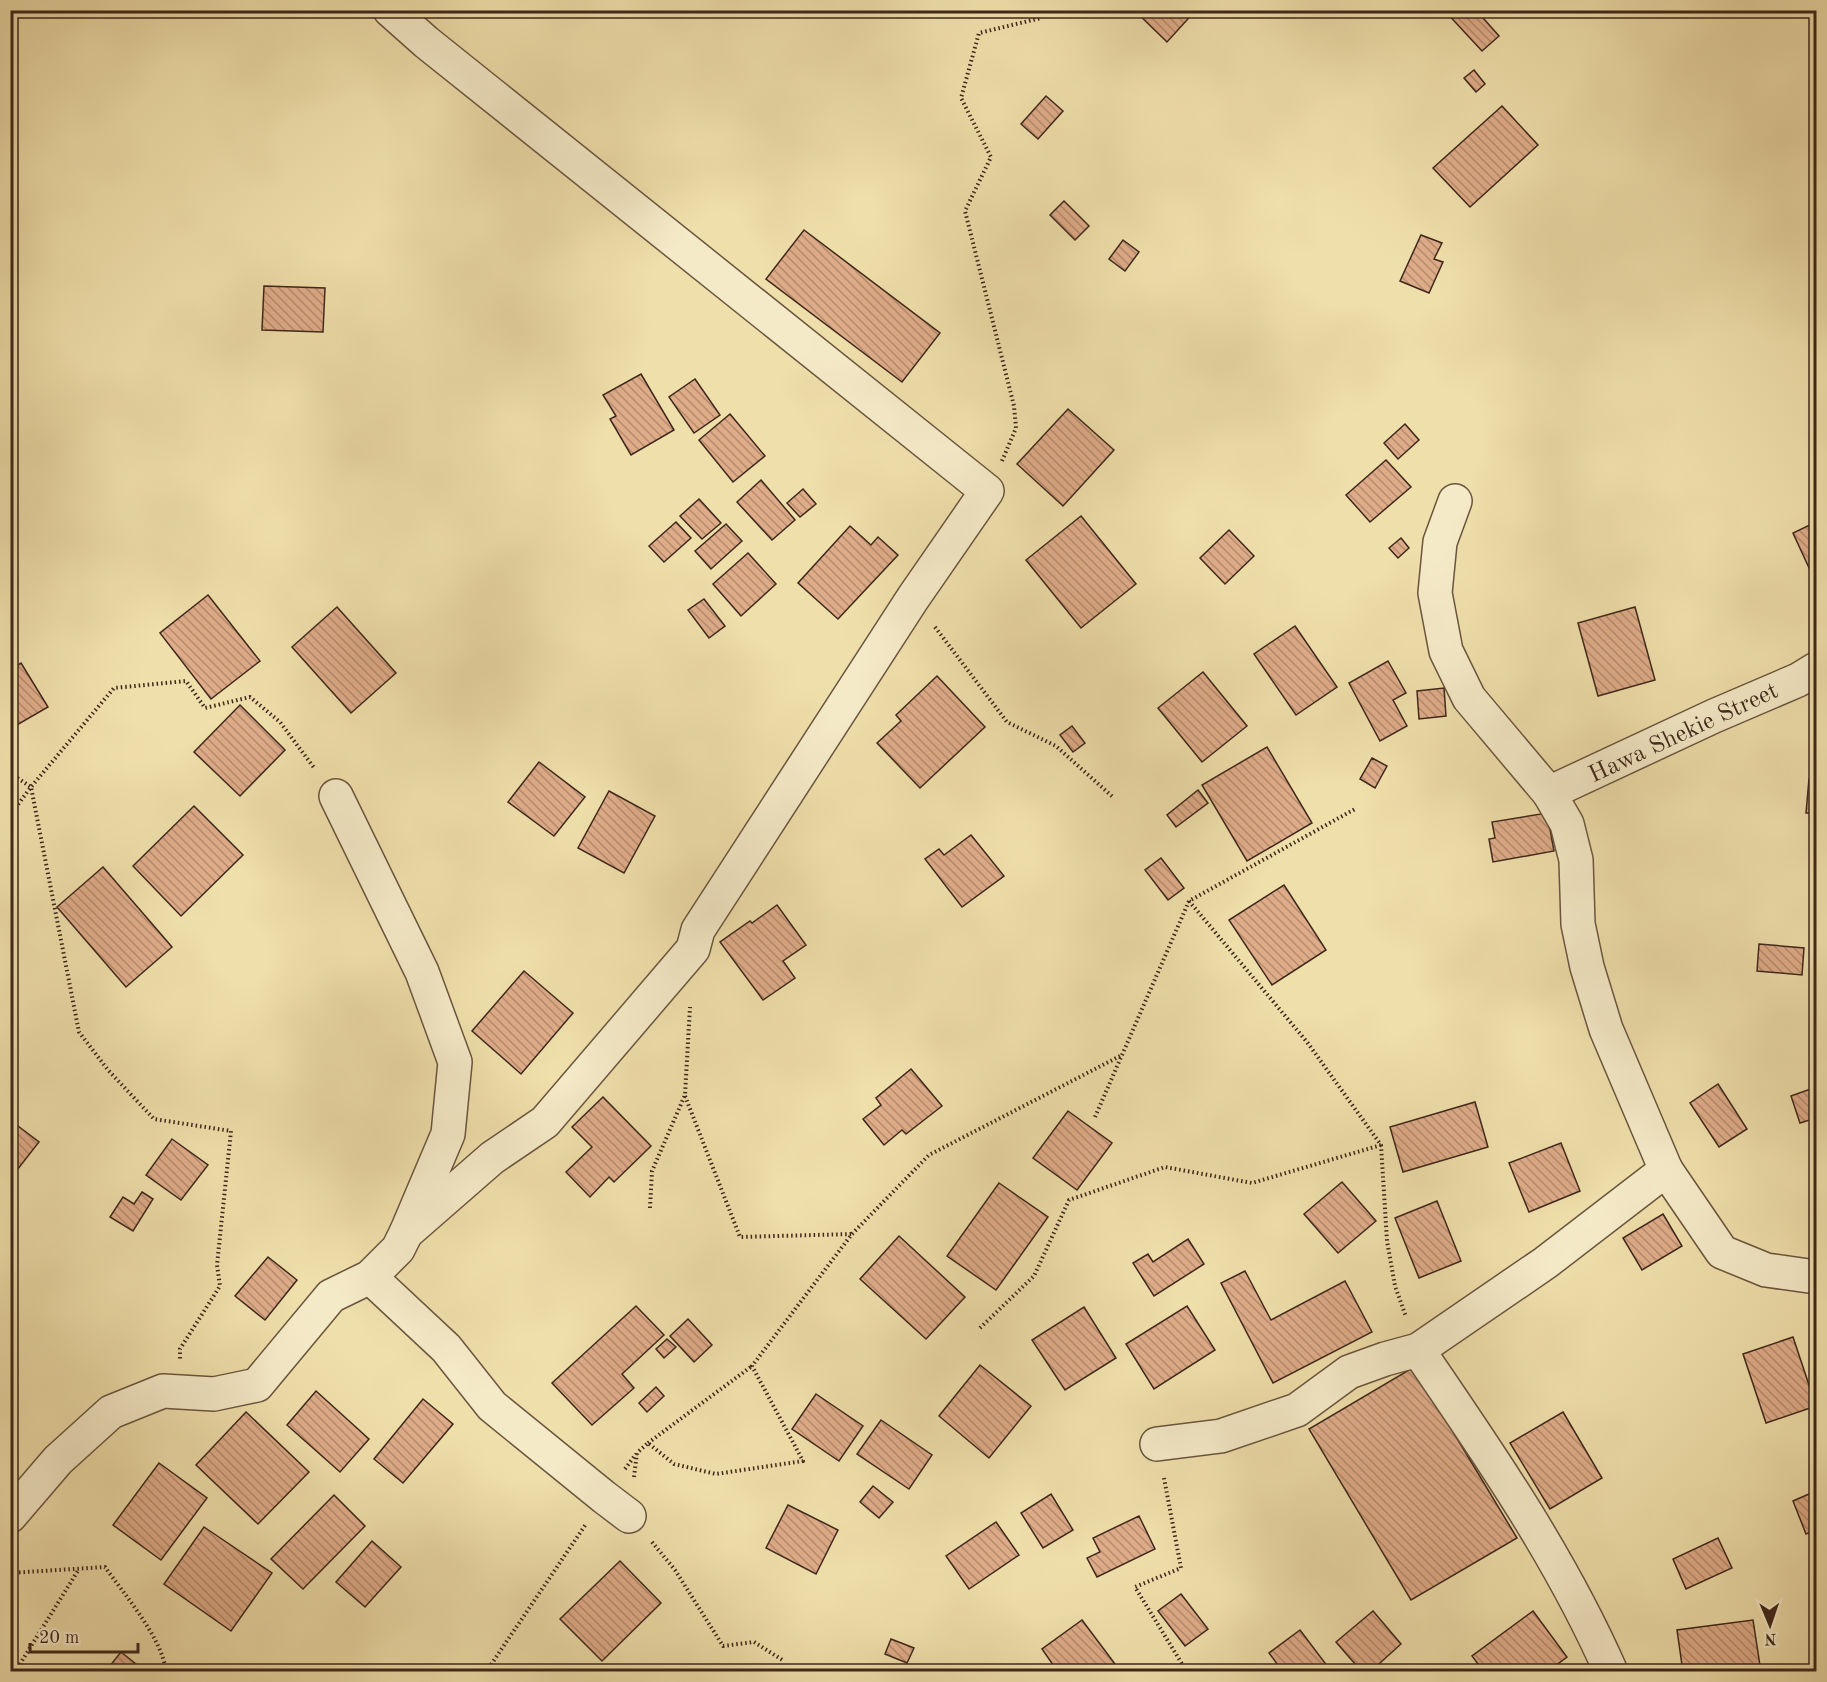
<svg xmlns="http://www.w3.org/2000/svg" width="1827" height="1682" font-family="'Old Standard TT',serif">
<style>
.building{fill:url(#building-back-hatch);stroke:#3e271b;stroke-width:1.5}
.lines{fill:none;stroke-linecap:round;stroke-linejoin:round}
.street-casing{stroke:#6a553f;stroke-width:36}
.path{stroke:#3e271b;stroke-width:4;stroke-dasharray:1.5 3;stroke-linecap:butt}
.street{stroke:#f5eac8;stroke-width:33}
.labels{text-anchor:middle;stroke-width:5;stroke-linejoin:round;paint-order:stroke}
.street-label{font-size:24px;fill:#3e271b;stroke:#f5eac8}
</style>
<defs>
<pattern id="building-back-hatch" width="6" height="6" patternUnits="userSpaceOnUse" patternTransform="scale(1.5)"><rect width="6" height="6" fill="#dfac89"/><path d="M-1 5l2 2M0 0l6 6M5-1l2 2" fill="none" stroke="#b68c6f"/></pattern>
</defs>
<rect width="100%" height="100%" fill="#efdfab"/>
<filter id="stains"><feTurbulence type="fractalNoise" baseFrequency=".00333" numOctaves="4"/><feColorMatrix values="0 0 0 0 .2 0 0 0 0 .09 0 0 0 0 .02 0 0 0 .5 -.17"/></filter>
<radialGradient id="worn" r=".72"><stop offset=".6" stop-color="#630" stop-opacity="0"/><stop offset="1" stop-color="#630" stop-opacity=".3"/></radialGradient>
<g class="building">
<polygon points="1134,10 1196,10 1167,42"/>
<polygon points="1444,10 1476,10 1499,36 1482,51"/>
<polygon points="1474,70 1485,84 1476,92 1464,78"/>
<polygon points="1046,96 1063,111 1038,139 1021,124"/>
<polygon points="1502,106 1538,145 1470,207 1433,168"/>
<polygon points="1064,201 1089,226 1075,240 1050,215"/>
<polygon points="804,230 940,333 902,382 766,279"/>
<polygon points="1421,235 1442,243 1434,259 1443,262 1429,293 1400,281"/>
<polygon points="1123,240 1139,252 1125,271 1109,259"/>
<polygon points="264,286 325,288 323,332 262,330"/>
<polygon points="641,374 674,430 631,455 610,419 616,416 603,395"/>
<polygon points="695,379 720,415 694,433 669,397"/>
<polygon points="1068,409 1114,450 1063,506 1017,464"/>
<polygon points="730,414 765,456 733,482 699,440"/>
<polygon points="1405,424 1419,440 1398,459 1384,443"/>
<polygon points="1386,460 1411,487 1370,522 1346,495"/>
<polygon points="761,480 795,520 772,540 737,502"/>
<polygon points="803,489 816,504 800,517 787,503"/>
<polygon points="699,499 721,523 702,539 680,516"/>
<polygon points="1081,516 1136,584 1081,628 1026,560"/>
<polygon points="676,522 691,538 664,562 649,546"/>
<polygon points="1816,522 1816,583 1793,533"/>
<polygon points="726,524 742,541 711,569 695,551"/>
<polygon points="850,526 871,545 878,537 898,555 838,619 798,583"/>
<polygon points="1229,530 1254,556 1225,584 1200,558"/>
<polygon points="1401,538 1409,548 1398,558 1389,548"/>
<polygon points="748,553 776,584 741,616 713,584"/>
<polygon points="208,595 260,661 211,699 160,633"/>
<polygon points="704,599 725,626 709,638 688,610"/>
<polygon points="337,607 396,673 351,713 292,647"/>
<polygon points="1635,607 1655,680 1598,696 1578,623"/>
<polygon points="1295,626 1337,687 1296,715 1254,654"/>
<polygon points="1388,661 1406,693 1393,700 1407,726 1380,741 1349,683"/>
<polygon points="21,663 48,707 10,729 10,670"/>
<polygon points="1203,672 1247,726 1202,762 1158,708"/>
<polygon points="937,676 985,727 920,788 877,743 901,721 896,715"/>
<polygon points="1444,688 1446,716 1419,719 1417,691"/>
<polygon points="240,705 285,750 240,796 194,752"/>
<polygon points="1072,726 1085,743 1073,752 1060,735"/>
<polygon points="1267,747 1312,823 1247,861 1202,785"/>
<polygon points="1372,758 1387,766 1375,788 1360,779"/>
<polygon points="539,762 585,797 554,836 508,802"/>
<polygon points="1809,779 1816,779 1816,813 1806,813"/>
<polygon points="1198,790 1208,803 1176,827 1167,815"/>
<polygon points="609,791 655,816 624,873 578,848"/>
<polygon points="194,806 243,855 181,916 133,866"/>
<polygon points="1547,813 1554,851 1493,862 1489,839 1495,838 1492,822"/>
<polygon points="971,835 1004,876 962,907 925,859 939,849 944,855"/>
<polygon points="1161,858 1184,888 1168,900 1145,870"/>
<polygon points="103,867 172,947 126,987 57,907"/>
<polygon points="1284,885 1326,950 1272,985 1229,920"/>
<polygon points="777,905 806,945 783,961 795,978 763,1000 720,942 750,921 752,923"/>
<polygon points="1759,944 1804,948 1802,975 1757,971"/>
<polygon points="524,971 573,1013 521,1074 472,1031"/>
<polygon points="911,1069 942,1106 906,1134 902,1130 884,1145 863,1119 881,1105 876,1098"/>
<polygon points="1718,1084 1747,1129 1719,1147 1690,1103"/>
<polygon points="1816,1087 1816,1118 1800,1123 1791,1096"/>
<polygon points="603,1097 651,1146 614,1182 609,1177 590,1197 566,1172 592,1147 572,1127"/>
<polygon points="1475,1102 1488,1147 1403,1172 1390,1127"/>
<polygon points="1068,1111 1112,1143 1077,1190 1033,1158"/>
<polygon points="18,1126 39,1142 10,1179 10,1137"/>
<polygon points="172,1139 208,1165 181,1200 146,1175"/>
<polygon points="1561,1143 1580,1191 1529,1212 1509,1163"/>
<polygon points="1342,1182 1376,1221 1338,1253 1304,1214"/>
<polygon points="999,1183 1048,1217 996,1290 947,1256"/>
<polygon points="142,1192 153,1199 133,1231 110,1217 123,1197 134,1204"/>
<polygon points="1437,1201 1461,1261 1419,1278 1395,1218"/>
<polygon points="1663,1214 1682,1246 1642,1270 1623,1238"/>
<polygon points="899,1236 965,1297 926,1339 860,1279"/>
<polygon points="1188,1239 1204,1264 1154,1296 1133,1263 1148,1254 1153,1262"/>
<polygon points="268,1257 297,1280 265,1320 235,1296"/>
<polygon points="1245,1271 1271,1320 1345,1281 1372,1332 1273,1383 1221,1283"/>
<polygon points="636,1306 664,1335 622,1374 634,1388 592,1425 552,1383"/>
<polygon points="1187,1306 1215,1350 1154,1389 1126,1344"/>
<polygon points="1084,1307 1116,1358 1065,1390 1032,1340"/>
<polygon points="688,1319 712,1345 694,1362 670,1336"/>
<polygon points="1793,1337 1816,1406 1766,1423 1743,1354"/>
<polygon points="667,1339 676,1347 664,1358 656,1349"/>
<polygon points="980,1365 1031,1406 989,1458 939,1416"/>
<polygon points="1414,1367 1517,1538 1411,1600 1309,1429"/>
<polygon points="656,1387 664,1396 647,1412 639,1403"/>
<polygon points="316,1391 369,1439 340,1472 287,1425"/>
<polygon points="816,1394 863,1426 839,1461 792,1429"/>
<polygon points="423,1399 453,1424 403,1483 374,1459"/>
<polygon points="246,1412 309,1472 258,1524 196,1465"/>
<polygon points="1563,1412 1602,1478 1550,1509 1510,1443"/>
<polygon points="881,1420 932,1455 909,1489 857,1454"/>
<polygon points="159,1463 207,1498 161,1560 113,1525"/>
<polygon points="873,1486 893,1502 879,1518 860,1502"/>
<polygon points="1816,1491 1816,1530 1806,1534 1793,1501"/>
<polygon points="1051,1494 1073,1530 1043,1548 1021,1513"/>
<polygon points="334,1495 365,1526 303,1589 271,1559"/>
<polygon points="788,1505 838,1530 816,1574 766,1548"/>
<polygon points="1139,1516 1155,1549 1097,1577 1087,1558 1100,1552 1093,1538"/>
<polygon points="996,1522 1019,1555 969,1589 946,1556"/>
<polygon points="204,1527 272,1573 231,1631 164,1584"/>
<polygon points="1718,1538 1732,1568 1686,1589 1673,1559"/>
<polygon points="372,1541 401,1567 365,1607 336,1582"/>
<polygon points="620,1561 661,1603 602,1661 560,1619"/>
<polygon points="1181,1594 1208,1629 1185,1646 1158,1611"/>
<polygon points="1373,1611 1401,1644 1370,1672 1362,1672 1336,1642"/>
<polygon points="1533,1611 1567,1657 1547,1672 1484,1672 1472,1656"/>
<polygon points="1082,1620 1121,1672 1058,1672 1042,1649"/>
<polygon points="1753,1620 1761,1672 1683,1672 1677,1630"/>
<polygon points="1300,1630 1331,1671 1283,1672 1269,1653"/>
<polygon points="891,1639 914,1648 907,1663 885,1654"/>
<polygon points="121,1652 146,1672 105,1672"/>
</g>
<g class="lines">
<defs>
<g id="street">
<polyline points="390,10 426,42 987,491 913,598 698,930 693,949 545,1122 492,1158 406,1233"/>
<polyline points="1549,793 1714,716 1798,680 1816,669"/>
<polyline points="1666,1170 1722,1252 1766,1270 1816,1277"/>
<polyline points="370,1277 446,1348 492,1406 604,1497 629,1516"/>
<path d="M1418,1350C1489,1454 1560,1556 1611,1672"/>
<polyline points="1157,1444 1221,1436 1297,1410 1349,1372 1385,1359 1418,1350 1545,1263 1666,1170 1606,1029 1587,967 1578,924 1576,860 1567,824 1549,793 1469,698 1446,651 1435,593 1440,542 1455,501"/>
<polyline points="10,1516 58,1460 111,1412 163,1391 214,1394 257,1385 331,1296 370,1277 398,1249 406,1233 448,1134 455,1062 422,972 336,796"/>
</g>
</defs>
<use href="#street" class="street-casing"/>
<g class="path">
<polyline points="1002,461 1016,428 1014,406 965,211 991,157 961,98 979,33 1041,18 1040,10"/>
<polyline points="935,627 1007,722 1056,746 1114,798"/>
<polyline points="10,773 31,787 79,1032 108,1070 154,1119 231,1131 217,1265 220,1286 180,1349 180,1359"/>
<polyline points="10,815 31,787 114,688 186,681 205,708 250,697 280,722 315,769"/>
<polyline points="1189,901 1307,1042 1381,1145 1387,1241 1395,1286 1406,1317"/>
<polyline points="685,1096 740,1237 852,1234"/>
<polyline points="1095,1117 1189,901 1355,809"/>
<polyline points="650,1208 652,1171 685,1095 690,1007"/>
<polyline points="980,1328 1034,1276 1069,1200 1165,1167 1252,1183 1381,1145"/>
<polyline points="648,1443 752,1366"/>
<polyline points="625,1469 636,1454"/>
<polyline points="634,1477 637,1453 648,1443 674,1464 716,1474 803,1461 752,1366 852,1234 929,1155 1122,1055"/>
<polyline points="1164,1478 1181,1568 1135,1587 1187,1672"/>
<polyline points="652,1542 675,1570 723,1646 754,1642 784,1661"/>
<path d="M10,1573L105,1567C124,1594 163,1639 166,1672"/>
<polyline points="15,1672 79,1569"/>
<polyline points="486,1672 586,1524"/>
</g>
<use href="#street" class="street"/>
</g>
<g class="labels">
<g class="street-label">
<text transform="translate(1683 732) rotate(-25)" y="8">Hawa Shekie Street</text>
</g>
</g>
<rect width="1827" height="1682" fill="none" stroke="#efdfab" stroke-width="36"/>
<rect x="12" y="12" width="1803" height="1658" fill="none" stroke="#3e271b" stroke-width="3"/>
<rect x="18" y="18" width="1791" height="1646" fill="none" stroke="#3e271b" stroke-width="1.5"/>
<g transform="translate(1770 1625) rotate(178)" stroke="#f5eac8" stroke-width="4.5" paint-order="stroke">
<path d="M0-4.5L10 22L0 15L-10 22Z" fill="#3e271b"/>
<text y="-9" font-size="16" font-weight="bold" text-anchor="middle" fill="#3e271b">N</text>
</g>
<path d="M30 1643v9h108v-9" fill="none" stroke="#3e271b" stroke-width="3"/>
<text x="39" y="1643" font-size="18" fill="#3e271b" stroke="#f5eac8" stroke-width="4.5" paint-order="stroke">20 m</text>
<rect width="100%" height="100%" filter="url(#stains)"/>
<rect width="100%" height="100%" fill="url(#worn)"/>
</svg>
